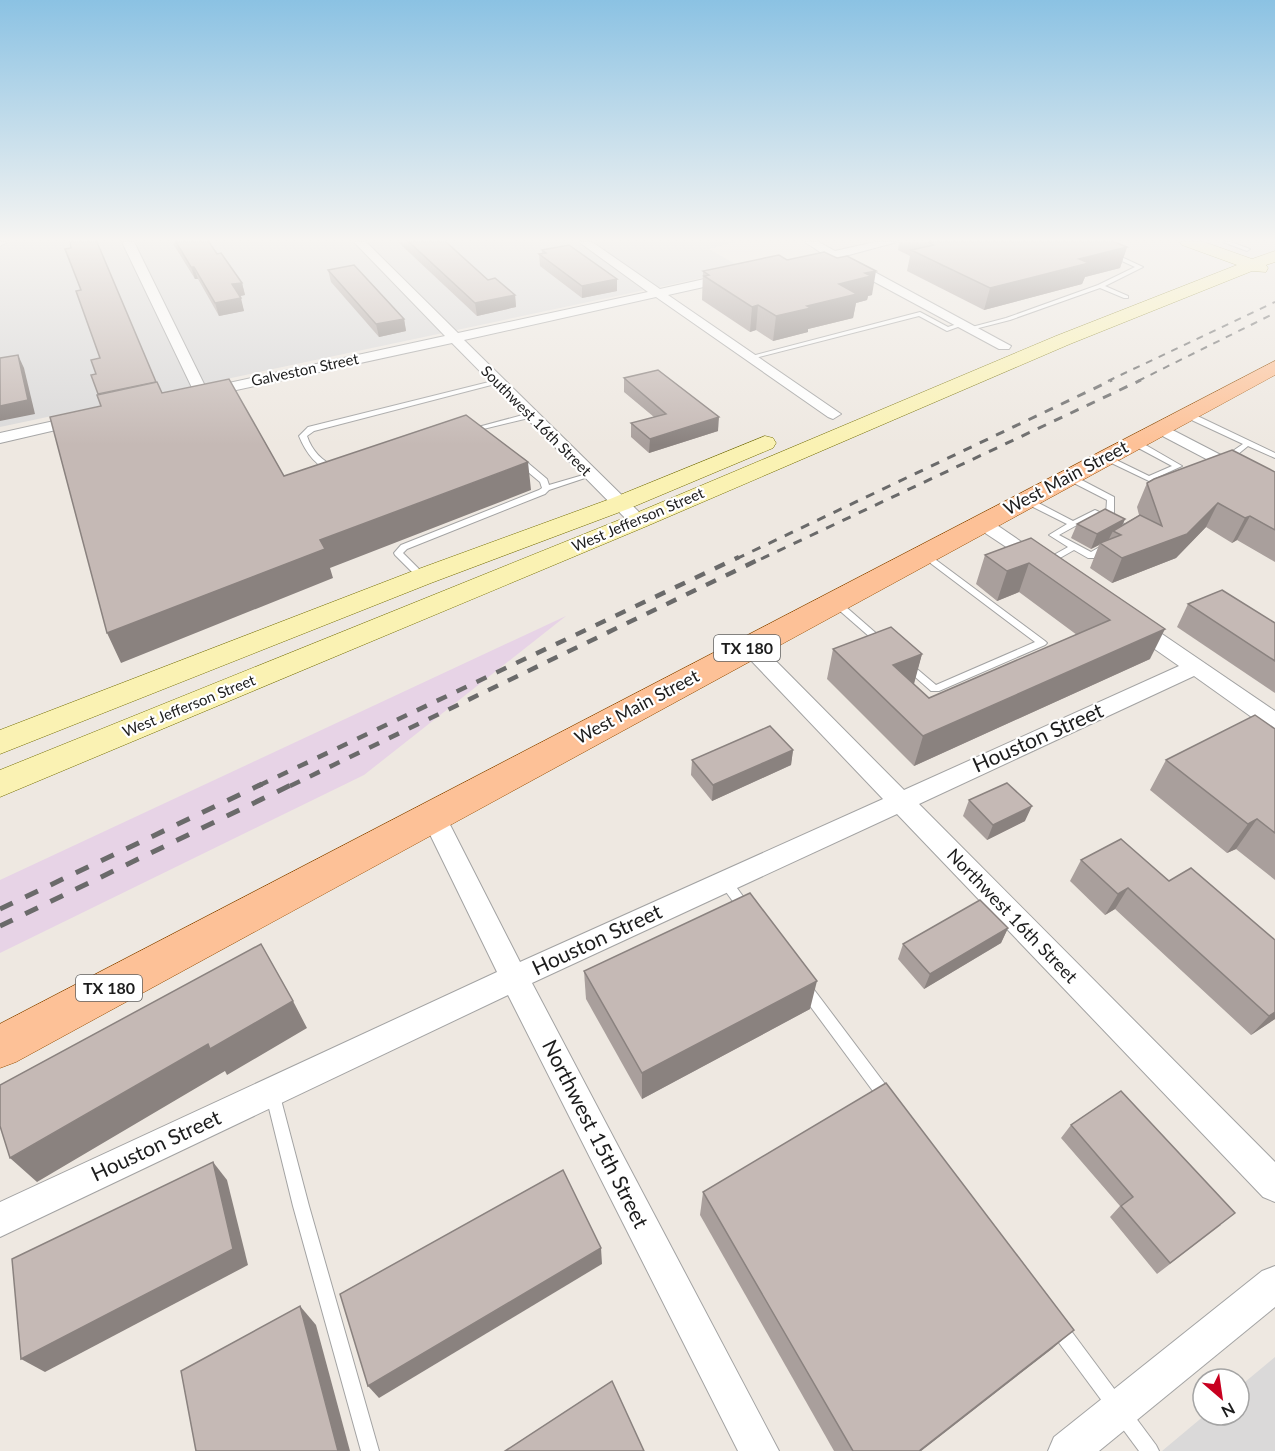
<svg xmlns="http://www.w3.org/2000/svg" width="1275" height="1451" font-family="Lato,sans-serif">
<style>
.residential{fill:#dad9d9}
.industrial{fill:#e7d3e6}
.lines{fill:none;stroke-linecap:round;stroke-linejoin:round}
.lane-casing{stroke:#a3a3a3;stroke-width:2}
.street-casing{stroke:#a3a3a3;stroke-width:2}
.secondary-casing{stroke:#736d03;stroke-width:1}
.primary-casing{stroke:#944c00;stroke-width:1}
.lane{fill:#fff;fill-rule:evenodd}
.street{fill:#fff;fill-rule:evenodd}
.secondary{fill:#faf2b3;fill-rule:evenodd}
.primary{fill:#fdc197;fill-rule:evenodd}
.rail-far3{stroke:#6a6a6a;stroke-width:2;stroke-dasharray:7 7;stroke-linecap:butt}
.rail-far2{stroke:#6a6a6a;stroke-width:3;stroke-dasharray:9 9;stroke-linecap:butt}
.rail-far1{stroke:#6a6a6a;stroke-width:4.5;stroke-dasharray:11 11;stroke-linecap:butt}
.rail{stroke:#6a6a6a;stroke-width:5;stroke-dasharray:14 14;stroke-linecap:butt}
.wall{fill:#a99f9c}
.shaded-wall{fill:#8a827f}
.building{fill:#c5b9b5;stroke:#8a827f;stroke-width:1.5}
.labels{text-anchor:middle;stroke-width:4.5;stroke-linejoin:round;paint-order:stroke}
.far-street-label{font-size:15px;fill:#1c1c1c;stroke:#fff}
.shield{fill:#fff;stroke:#606060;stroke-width:1.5}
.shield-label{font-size:16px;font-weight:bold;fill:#1c1c1c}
.street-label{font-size:18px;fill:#1c1c1c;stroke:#fff}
.near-street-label{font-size:21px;fill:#1c1c1c;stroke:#fff}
</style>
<rect width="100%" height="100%" fill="#eee8e1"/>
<g class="residential">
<polygon points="0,242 736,242 709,249 744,269 0,427"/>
<polygon points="1275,1357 1275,1451 1162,1451 1205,1415 1239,1415 1239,1387"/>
</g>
<polygon class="industrial" points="566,616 364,775 0,953 0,880"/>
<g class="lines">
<defs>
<g id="lane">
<polygon points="1223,242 1231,242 1250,249 1247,251"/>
<polygon points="1109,253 1113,253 1143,267 1105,286 1128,296 1128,298 1124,298 1100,288 1010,320 971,330 968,328 1006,318 1098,285 1135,267 1109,255"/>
<polygon points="920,312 948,327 963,322 966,324 947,331 919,316 751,359 748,357"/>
<path d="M497,380L500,382L499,383L314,431L307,436C312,451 322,461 336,467V471C318,471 305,451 299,436L308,427Z"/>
<polygon points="1183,412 1189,412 1275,453 1275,458 1248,446 1227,463 1221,463 1221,459 1243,444 1183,416"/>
<polygon points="530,413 533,413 533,417 471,432 467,430"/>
<polygon points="1131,440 1137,440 1182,466 1149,481 1101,458 1108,456 1149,476 1172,466 1131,444"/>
<polygon points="516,458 522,458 547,479 549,485 590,473 594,475 549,490 545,494 407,549 403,553 425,575 425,579 419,579 395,555 394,553 401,545 539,490 542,488 540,482 516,462"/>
<path d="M1066,475H1072L1114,497V519L1124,524L1131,535L1094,558H1088L1074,550L1046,566L1042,563L1043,561L1068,547L1049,535L1067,524L1023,502V498H1029L1073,521L1095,510L1106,515L1107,500L1066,479ZM1095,515L1118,528L1122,534L1091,552L1059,535Z"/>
<polygon points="924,551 1045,641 1047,643 1045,645 939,691 931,691 904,667 902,665 904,663 910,663 936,685 1035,642 921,556 920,554"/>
<polygon points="835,599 838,600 885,641 887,643 885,645 879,645 832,604 830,602"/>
<polygon points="725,876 729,877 750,906 752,910 750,914 746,915 742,914 721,885 719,881 721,877"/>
<polygon points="804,981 809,983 891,1092 893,1097 891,1102 886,1104 881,1102 799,991 797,987 799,983"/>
<polygon points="272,1085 277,1087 279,1092 309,1206 379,1451 361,1451 293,1206 265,1092 267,1087"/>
<polygon points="1057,1318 1063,1320 1156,1445 1159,1451 1139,1451 1051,1332 1049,1326 1051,1320"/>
</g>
<g id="street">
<polygon points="0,242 7,242 0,246"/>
<polygon points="122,242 134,242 206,388 445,336 354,242 366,242 458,333 648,292 579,242 592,242 660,289 731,273 735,274 735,280 668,295 841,414 833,419 828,417 656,297 464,340 644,517 647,521 644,525 632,525 452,343 204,397 196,396"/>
<polygon points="805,242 819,242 835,251 875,242 897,242 845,256 1011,346 1009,349 999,349 832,259 797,264 797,260 823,254"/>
<polygon points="81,415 86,417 89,420 86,423 0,443 0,433"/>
<polygon points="1159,423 1275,483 1275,495 1153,431 1151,428 1153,425"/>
<polygon points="982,518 988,519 1048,560 1046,564 1032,564 976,527 973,523 976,519"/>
<polygon points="1133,618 1140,619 1275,711 1275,730 1267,728 1194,676 919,804 1275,1162 1275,1202 1263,1197 897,814 532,983 779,1451 738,1451 508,995 0,1237 0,1202 497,972 421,816 424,809 433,806 442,809 520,962 883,799 743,652 740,647 743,642 750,640 757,642 904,790 1179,666 1126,629 1123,624 1126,619"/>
<polygon points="1275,1266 1275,1307 1099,1451 1048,1451 1054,1437 1262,1271"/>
</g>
<g id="secondary">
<polygon points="1180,242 1204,242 1252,259 1275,251 1275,262 1266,265 1268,268 1266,272 1252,271 1070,344 647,526 0,797 0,770 629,516 1056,336 1237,265 1182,245"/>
<polygon points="765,436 773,438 776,443 773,448 628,509 431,583 0,754 0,730 413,571 610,499"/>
</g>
<polygon id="primary" points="1275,361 1275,375 16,1062 0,1068 0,1024"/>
</defs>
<use href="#lane" class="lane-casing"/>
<use href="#street" class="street-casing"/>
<use href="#secondary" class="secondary-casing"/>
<use href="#primary" class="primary-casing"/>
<use href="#lane" class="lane"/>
<use href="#street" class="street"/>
<use href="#secondary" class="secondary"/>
<use href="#primary" class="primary"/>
<g class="rail-far3">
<polyline points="1108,381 1275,302"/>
<polyline points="1138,381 1275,313"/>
</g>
<g class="rail-far2">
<polyline points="736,559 1112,380"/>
<polyline points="761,559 1141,380"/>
</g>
<g class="rail-far1">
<polyline points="258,786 739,557"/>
<polyline points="290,786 764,557"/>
</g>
<g class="rail">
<polyline points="0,909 262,784"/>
<polyline points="0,926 293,784"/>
</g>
</g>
<g class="wall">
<polygon points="172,242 209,242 217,254 242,283 245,295 239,296 244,311 219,316 198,279 195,279"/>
<polygon points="398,242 446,242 488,280 515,295 516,307 477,316"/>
<polygon points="899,242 1115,242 1127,247 1120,268 1085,277 1082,284 984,310 907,271 910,256 898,250"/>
<polygon points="542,250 617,279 617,291 582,298 540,266 539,254 542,254"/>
<polygon points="328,270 404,319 406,331 379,337 331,282"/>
<polygon points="703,271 872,295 868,296 867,300 856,303 853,318 808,329 808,332 773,341 756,330 750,332 702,300"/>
<polygon points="624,378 718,431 649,453 631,437 631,423 654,417 624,392"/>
<polygon points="1275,472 1275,562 1237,540 1232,543 1206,527 1176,558 1112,583 1090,568 1099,545 1091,549 1071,538 1077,524 1125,519 1122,525 1139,515 1137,507 1147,483"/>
<polygon points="1031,538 1150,659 914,766 827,679 833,649 922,654 913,684 929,698 1077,635 1019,592 997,601 976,584 985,555"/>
<polygon points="1188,604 1275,623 1275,693 1177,627"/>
<polygon points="1275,729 1275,880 1236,849 1227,853 1150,790 1166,760"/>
<polygon points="793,750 791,765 712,801 691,775 692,760"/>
<polygon points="969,800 1025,821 987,840 963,816"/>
<polygon points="1081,860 1169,881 1275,1019 1251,1035 1115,909 1105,915 1070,881"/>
<polygon points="1008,928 1001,943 924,989 898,959 903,944"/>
<polygon points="584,971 810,1009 642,1099 586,999"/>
<polygon points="1071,1125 1221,1225 1157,1274 1110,1217 1120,1206 1061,1138"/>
<polygon points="703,1192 1053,1348 921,1451 834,1451 700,1215"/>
</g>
<g class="shaded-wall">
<polygon points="1127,247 1120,268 1085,277 1082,284 984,310 990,288 1079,259"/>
<polygon points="191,267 194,267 198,279 195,279"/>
<polygon points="876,271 872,295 868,296 867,300 856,303 853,318 808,329 808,332 773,341 776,316 807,306 839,284 865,273"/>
<polygon points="617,279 617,291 582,298 582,286"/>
<polygon points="242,283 245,295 236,297 232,284"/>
<polygon points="515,295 516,307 477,316 475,303"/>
<polygon points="241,298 244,311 219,316 215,303"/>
<polygon points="758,305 756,330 750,332 752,307"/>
<polygon points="404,319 406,331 379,337 376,324"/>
<polygon points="18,355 24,368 35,414 0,421 0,406"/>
<polygon points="719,417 718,431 649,453 650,439"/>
<polygon points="528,462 531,490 330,568 333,578 121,663 107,633 320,540"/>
<polygon points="1218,503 1206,527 1176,558 1112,583 1122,558"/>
<polygon points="1250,516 1237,540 1232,543 1245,518"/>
<polygon points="1125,519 1119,533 1113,531 1109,539 1101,544 1100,543 1099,545 1091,549 1097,534"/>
<polygon points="1029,563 1019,592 997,601 1007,571"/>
<polygon points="1165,629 1150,659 914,766 923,736"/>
<polygon points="922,654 914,684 885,695 893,665"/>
<polygon points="793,750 791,765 712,801 713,785"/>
<polygon points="1032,806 1025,821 987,840 993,825"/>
<polygon points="1257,819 1236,849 1227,853 1248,824"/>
<polygon points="1128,888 1115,909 1105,915 1118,894"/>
<polygon points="1008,928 1001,943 924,989 930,974"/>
<polygon points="817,981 810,1009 642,1099 642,1073"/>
<polygon points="293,1001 307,1028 227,1075 225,1071 37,1182 10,1158 208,1044"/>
<polygon points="1275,1012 1275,1019 1251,1035 1269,1016"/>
<polygon points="213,1162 227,1180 248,1265 45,1372 21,1359"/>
<polygon points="601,1248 602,1264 379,1398 368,1386"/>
<polygon points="300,1306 316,1325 350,1451 338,1451"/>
<polygon points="1074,1330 1053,1348 921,1451 919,1451"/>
</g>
<g class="building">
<polygon points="70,242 97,242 156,382 98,394 91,375 96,374 91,360 100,358 76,291 81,290 65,249 71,248"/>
<polygon points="176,242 209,242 217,254 221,253 242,283 232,284 241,298 215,303 194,267 191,267"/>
<polygon points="409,242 446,242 488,280 495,278 515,295 475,303"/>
<polygon points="928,242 1115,242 1127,247 1079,259 1089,263 990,288 911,250 934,245"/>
<polygon points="569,245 617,279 582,286 539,254 546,253 542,250"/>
<polygon points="824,252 837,258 847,256 876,271 865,273 871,276 839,284 857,294 807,306 811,308 776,316 758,305 752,307 704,276 709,275 703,271 779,255 787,260"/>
<polygon points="354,265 404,319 376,324 328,270"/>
<polygon points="18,355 28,400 0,406 0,358"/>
<polygon points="658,370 719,417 650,439 631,423 666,414 624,378"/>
<polygon points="229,379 284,476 466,415 528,462 320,540 325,549 107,633 50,417 101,406 97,395 157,382 162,393"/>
<polygon points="1232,450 1275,472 1275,530 1250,516 1245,518 1218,503 1187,534 1122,558 1100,543 1121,535 1113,531 1140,515 1162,526 1147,483 1154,479"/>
<polygon points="1105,509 1125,519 1097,534 1077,524"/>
<polygon points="1031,538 1165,629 923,736 833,649 891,627 922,654 893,665 929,698 1110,620 1029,563 1007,571 985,555"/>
<polygon points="1222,590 1275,623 1275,661 1188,604"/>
<polygon points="1255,715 1275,729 1275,833 1257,819 1248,824 1166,760"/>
<polygon points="770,726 793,750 713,785 692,760"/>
<polygon points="1007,783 1032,806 993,825 969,800"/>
<polygon points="1121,839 1169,881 1191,868 1275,940 1275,1012 1269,1016 1128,888 1118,894 1081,860"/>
<polygon points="750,893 817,981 642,1073 584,971"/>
<polygon points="980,900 1008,928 930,974 903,944"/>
<polygon points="261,944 293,1001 210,1049 208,1044 10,1158 0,1126 0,1085"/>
<polygon points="886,1083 1074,1330 919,1451 853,1451 703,1192"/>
<polygon points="1121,1091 1235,1213 1170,1263 1121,1206 1133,1197 1071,1125"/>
<polygon points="213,1162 233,1249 21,1359 12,1259"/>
<polygon points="563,1170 601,1248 368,1386 340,1294"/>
<polygon points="300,1306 338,1451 196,1451 181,1371"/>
<polygon points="612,1381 644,1451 505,1451"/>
</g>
<linearGradient id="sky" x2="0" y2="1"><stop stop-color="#8bc2e3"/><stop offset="0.54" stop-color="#f7f5f2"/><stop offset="1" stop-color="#f7f5f2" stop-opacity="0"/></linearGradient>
<rect width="1275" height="445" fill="url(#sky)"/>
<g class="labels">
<g class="far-street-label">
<text transform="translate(305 370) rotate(-12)" y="5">Galveston Street</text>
<text transform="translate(536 421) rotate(45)" y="5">Southwest 16th Street</text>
<text transform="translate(638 520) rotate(-23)" y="5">West Jefferson Street</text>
<text transform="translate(189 706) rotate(-22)" y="5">West Jefferson Street</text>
</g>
<g class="shield">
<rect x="714" y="635" width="66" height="26" rx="4.5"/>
<rect x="76" y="975" width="66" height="26" rx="4.5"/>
</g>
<g class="shield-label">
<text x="747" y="654">TX 180</text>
<text x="109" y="994">TX 180</text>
</g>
<g class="street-label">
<text transform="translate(1066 478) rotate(-28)" y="6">West Main Street</text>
<text transform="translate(637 707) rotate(-28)" y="6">West Main Street</text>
<text transform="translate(1012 916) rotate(46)" y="6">Northwest 16th Street</text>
</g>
<g class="near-street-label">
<text transform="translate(1038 738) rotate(-24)" y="7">Houston Street</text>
<text transform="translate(597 940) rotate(-25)" y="7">Houston Street</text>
<text transform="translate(595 1134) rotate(63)" y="7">Northwest 15th Street</text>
<text transform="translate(156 1146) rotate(-25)" y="7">Houston Street</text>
</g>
</g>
<g transform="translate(1221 1397) rotate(151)"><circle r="28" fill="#ffffff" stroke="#a4a4a4" stroke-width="1.5"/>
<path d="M0-4.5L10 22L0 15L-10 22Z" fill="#c80020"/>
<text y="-9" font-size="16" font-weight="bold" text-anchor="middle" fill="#1c1c1c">N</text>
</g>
</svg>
